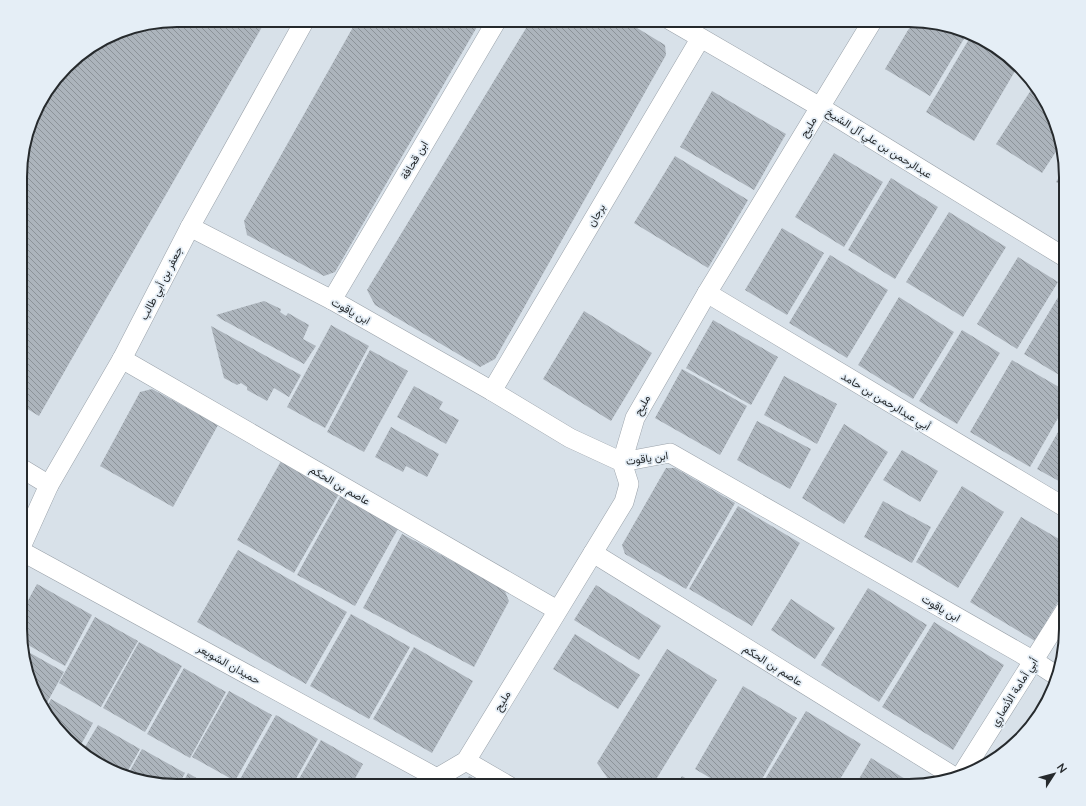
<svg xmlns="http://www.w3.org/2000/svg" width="1086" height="806" font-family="Lato,Vazirmatn,sans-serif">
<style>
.building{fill:url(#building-back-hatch)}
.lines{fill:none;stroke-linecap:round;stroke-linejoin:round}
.minor-casing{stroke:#99a1a9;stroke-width:20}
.minor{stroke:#fff;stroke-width:19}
.labels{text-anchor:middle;stroke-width:3.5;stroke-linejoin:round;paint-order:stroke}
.street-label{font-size:11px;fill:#262a2d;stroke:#e5eef6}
.rim{fill:none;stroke:#262a2d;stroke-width:2}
</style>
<defs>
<pattern id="building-back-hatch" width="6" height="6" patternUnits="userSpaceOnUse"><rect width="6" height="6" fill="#acb4bc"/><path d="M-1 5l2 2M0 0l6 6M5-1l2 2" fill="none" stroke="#8c9399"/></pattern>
</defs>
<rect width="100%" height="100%" fill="#d8e1e9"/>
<g class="building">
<polygon points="177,20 266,20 39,416 21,405 21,157 41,99 74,59 127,28"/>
<polygon points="357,20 481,20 335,272 324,276 247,235 244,221"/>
<polygon points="531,20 624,20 665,45 666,55 495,359 480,367 375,305 367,290"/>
<polygon points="914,20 919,20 968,32 930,96 885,69"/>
<polygon points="972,34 1012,59 1018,66 974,141 926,112"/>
<polygon points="1033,87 1050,108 1059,147 1042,173 996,144"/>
<polygon points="712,91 786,134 754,190 680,147"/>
<polygon points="834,153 883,182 844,247 795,217"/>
<polygon points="675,156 748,200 708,268 634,223"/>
<polygon points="1064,169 1066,177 1066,188 1056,182"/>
<polygon points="891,178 938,207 895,279 848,250"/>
<polygon points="949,212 1006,247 963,317 906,282"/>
<polygon points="782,228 824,253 787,315 745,290"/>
<polygon points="830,255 888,290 847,358 789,323"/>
<polygon points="1018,257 1058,282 1017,349 977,324"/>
<polygon points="1066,284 1066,379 1024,354"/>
<polygon points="899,297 954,332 913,399 858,365"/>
<polygon points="264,301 281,309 280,312 286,316 288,313 309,325 303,339 316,346 304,364 221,319 216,315"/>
<polygon points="584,311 652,353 611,421 543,379"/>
<polygon points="713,320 778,357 751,405 686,368"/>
<polygon points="331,325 369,346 325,428 287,407"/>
<polygon points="211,326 301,375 289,397 274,388 267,401 247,390 247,387 241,383 237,385 224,378"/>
<polygon points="962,330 1000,353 957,424 919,401"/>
<polygon points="370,350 408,371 364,452 327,432"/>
<polygon points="1012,360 1066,391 1066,404 1030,467 970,432"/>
<polygon points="682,369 747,406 720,455 655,418"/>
<polygon points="784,376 837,404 817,444 764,415"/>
<polygon points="414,386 443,402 439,409 459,420 446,444 397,417"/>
<polygon points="152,389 218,425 173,507 100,466 140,392"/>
<polygon points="1066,418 1066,485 1037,469"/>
<polygon points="757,421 811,449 790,489 737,460"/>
<polygon points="844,424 888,452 844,524 802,498"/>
<polygon points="391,427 439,454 427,477 406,466 403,472 375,457"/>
<polygon points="902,450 938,471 920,502 883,480"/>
<polygon points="281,461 339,494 294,573 237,540"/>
<polygon points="666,468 675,468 735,503 686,589 625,554 622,545"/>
<polygon points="962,486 1004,512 958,588 916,562"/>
<polygon points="341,495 399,527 355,606 297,575"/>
<polygon points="883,501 931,527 912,563 864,537"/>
<polygon points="738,506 800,543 752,626 689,589"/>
<polygon points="1021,517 1066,543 1066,588 1035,641 970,602"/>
<polygon points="402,534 504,589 509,601 474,667 363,608"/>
<polygon points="238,550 347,612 306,684 197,622"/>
<polygon points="37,584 92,615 65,666 21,641 20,615"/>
<polygon points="596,585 661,626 639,660 574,620"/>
<polygon points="868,588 927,625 879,702 821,665"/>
<polygon points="791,599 835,628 815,659 771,630"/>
<polygon points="351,614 410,647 369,719 310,686"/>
<polygon points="95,617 138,641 101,707 59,683"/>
<polygon points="934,622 1004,665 953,750 882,707"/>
<polygon points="575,634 640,675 618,709 553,669"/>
<polygon points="139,642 182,666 145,732 103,708"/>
<polygon points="414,647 473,681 432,753 373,719"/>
<polygon points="23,649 64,672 44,708 36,698"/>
<polygon points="667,649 717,680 652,786 613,786 597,763"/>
<polygon points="184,668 226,692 190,758 147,734"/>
<polygon points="743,686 797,718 758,786 724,786 695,769"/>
<polygon points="229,691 272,715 235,781 192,757"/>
<polygon points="51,699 93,723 78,750 74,747 45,710"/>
<polygon points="806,711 861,744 836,786 761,786"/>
<polygon points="276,715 318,739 292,786 247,786 239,781"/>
<polygon points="98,725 140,749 125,776 117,774 82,752"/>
<polygon points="321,740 363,764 351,786 295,786"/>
<polygon points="142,749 185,773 178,786 167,786 127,776"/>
<polygon points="871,758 915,785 909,786 855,786"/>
<polygon points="188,773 210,786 181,786"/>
<polygon points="469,776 486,786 464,786"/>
<polygon points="682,776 698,786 676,786"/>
</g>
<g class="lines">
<defs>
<g id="minor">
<polyline points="670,20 820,107 1066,258"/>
<polyline points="190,227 332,300 492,391 570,438 622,462 670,453 1034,661 1057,676"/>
<polyline points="707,293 1066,508"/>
<polyline points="332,300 497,20"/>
<polyline points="122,359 557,610"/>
<polyline points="492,391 700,39"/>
<polyline points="21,468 49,485"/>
<polyline points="21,547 49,485 122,359 190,227 305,20"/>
<polyline points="21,551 437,778"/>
<polyline points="593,553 953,776"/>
<polyline points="466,761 509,786"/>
<polyline points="962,774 1066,609"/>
<polyline points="432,786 437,778 466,761 624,502 629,484 622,462 635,418 707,293 873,20"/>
</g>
</defs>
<use href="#minor" class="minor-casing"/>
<use href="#minor" class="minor"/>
</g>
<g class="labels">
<g class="street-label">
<text transform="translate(808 127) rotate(-59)" y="4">مليح</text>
<text transform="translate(879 143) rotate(32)" y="4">عبدالرحمن بن علي آل الشيخ</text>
<text transform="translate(414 160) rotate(-59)" y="4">ابن قحافة</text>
<text transform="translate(596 215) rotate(-59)" y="4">برجان</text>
<text transform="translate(161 283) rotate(-63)" y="4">جعفر بن أبي طالب</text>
<text transform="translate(351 311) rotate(29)" y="4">ابن ياقوت</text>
<text transform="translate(886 401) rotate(31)" y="4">أبي عبدالرحمن بن حامد</text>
<text transform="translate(642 405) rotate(-61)" y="4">مليح</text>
<text transform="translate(647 458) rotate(-8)" y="4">ابن ياقوت</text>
<text transform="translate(340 485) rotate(30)" y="4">عاصم بن الحكم</text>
<text transform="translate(941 608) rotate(30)" y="4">ابن ياقوت</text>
<text transform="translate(229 664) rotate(29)" y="4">حميدان الشويعر</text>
<text transform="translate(773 665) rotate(32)" y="4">عاصم بن الحكم</text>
<text transform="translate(1014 692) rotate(-58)" y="4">أبي أمامة الأنصاري</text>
<text transform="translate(502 701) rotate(-59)" y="4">مليح</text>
</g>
</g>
<path d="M0 0H1086V806H0ZM177 27H909A150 150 0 0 1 1059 177V629A150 150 0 0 1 909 779H177A150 150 0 0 1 27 629V177A150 150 0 0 1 177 27Z" fill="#e5eef6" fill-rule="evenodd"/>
<path class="rim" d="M177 27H909A150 150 0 0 1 1059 177V629A150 150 0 0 1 909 779H177A150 150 0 0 1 27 629V177A150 150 0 0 1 177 27Z"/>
<g transform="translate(1054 774) rotate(54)" stroke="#e5eef6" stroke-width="3" paint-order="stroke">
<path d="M0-3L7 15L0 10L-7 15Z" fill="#262a2d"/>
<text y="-6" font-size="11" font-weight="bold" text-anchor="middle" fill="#262a2d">N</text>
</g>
</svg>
